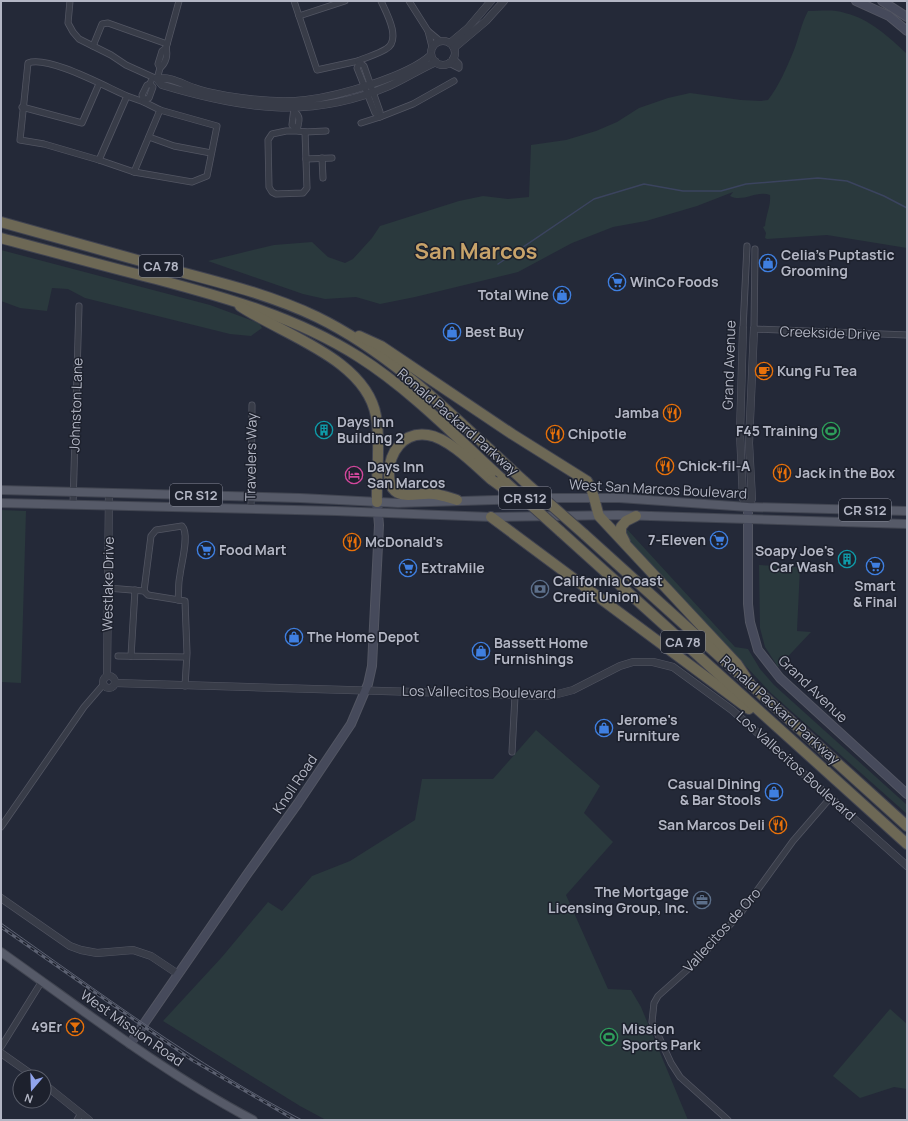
<svg xmlns="http://www.w3.org/2000/svg" width="908" height="1121" font-family="Manrope,sans-serif">
<style>
.green{fill:#2a393d}
.lines{fill:none;stroke-linecap:round;stroke-linejoin:round}
.stream{stroke:#3b445f;stroke-width:1.5}
.minor-casing{stroke:#535663;stroke-width:7}
.tertiary-casing{stroke:#535663;stroke-width:8}
.secondary-casing{stroke:#535663;stroke-width:10}
.primary-casing{stroke:#414551;stroke-width:10}
.motorway-casing{stroke:#404350;stroke-width:12}
.minor{stroke:#383c48;stroke-width:5.5}
.tertiary{stroke:#383c48;stroke-width:7}
.secondary{stroke:#464a5b;stroke-width:8}
.primary{stroke:#565a68;stroke-width:8}
.motorway{stroke:#6d6855;stroke-width:10}
.tram{stroke:#5c6171;stroke-width:1}
.rail-casing{stroke:#5c6171;stroke-width:3}
.rail{stroke:#1d212d;stroke-width:1.5;stroke-dasharray:4.5;stroke-linecap:butt}
.motorway-bridge-casing{stroke:#404350;stroke-width:12;stroke-linecap:butt}
.motorway-bridge{stroke:#6d6855;stroke-width:10}
.labels{text-anchor:middle;stroke-width:3;stroke-linejoin:round;paint-order:stroke}
.shield{fill:#1d212d;stroke:#868997;stroke-width:1}
.shield-label{font-size:13px;font-weight:bold;fill:#b3b6c4}
.poi-label{font-size:14px;font-weight:bold;fill:#b3b6c4;stroke:#1d212d;text-anchor:start}
.street-label{font-size:14px;fill:#b3b6c4;stroke:#1d212d}
.town-label{font-size:22px;font-weight:bold;fill:#c8a36a;stroke:#1d212d}
</style>
<rect width="100%" height="100%" fill="#242938"/>
<g class="green">
<path d="M808,11C820,11 834,9 845,13C870,19 889,37 907,54V248L827,235L767,239L765,238L766,233L763,227L765,226C766,214 771,206 770,195C756,190 743,203 730,196L733,192L697,206L646,221L613,227L572,243L518,272L415,297L380,304L356,297L325,299L303,294L208,261L274,245L312,242L328,257L345,263L353,259L372,238L380,226L459,201L483,196L508,199L529,197L531,145L566,140L596,131L617,122L639,108L668,98L690,93L741,100L761,101L768,100C779,86 787,67 794,50C799,37 801,24 808,11Z"/>
<polygon points="1,250 210,305 259,323 262,328 251,336 230,334 85,298 68,289 52,288 47,311 20,308 1,301"/>
<polygon points="1,510 26,511 21,683 1,682"/>
<polygon points="625,527 735,647 748,649 760,669 774,685 907,805 907,814 771,693 630,543 624,535"/>
<polygon points="759,565 800,567 797,631 811,632 778,667 765,647 760,628"/>
<polygon points="536,730 600,786 584,813 613,842 566,895 608,989 631,990 641,1007 688,1120 326,1120 300,1106 163,1021 222,957 268,902 282,911 312,876 350,861 415,820 422,779 493,779"/>
<polygon points="890,1009 907,1024 907,1089 894,1087 860,1098 833,1076"/>
</g>
<g class="lines">
<polyline class="stream" points="498,264 594,199 644,184 683,191 721,191 746,184 818,178 847,181 884,196 907,208"/>
<defs>
<g id="minor">
<polyline points="70,1 68,23 73,32 79,39 111,55 126,65 157,79 160,68 158,64 162,51 166,48"/>
<polyline points="294,1 317,70 358,61 364,66 380,112 380,117 361,123"/>
<polyline points="409,1 428,31"/>
<polyline points="299,16 345,1"/>
<polyline points="93,46 102,24 108,23 167,44"/>
<polyline points="432,47 428,31 440,41"/>
<path d="M358,61C367,57 378,54 386,49C402,40 386,12 381,1"/>
<polyline points="449,63 459,68 459,64 453,58"/>
<polyline points="359,64 357,68 375,113 379,115"/>
<path d="M160,68C166,63 168,55 166,48L179,1"/>
<path d="M127,96C106,87 48,55 28,63L20,140L44,144L99,160L127,96L144,102V100L149,98L153,87L150,84"/>
<polyline points="144,100 142,95 147,85 150,84 151,81"/>
<polyline points="22,107 82,123 99,84"/>
<polyline points="294,108 292,125 297,129"/>
<path d="M295,112C302,118 298,123 297,131H286L272,134L268,140L269,187L272,192L276,194L303,193L307,188L305,132L297,131"/>
<polyline points="380,117 413,104 454,81"/>
<polyline points="305,132 326,131"/>
<polyline points="149,137 174,146 211,153"/>
<polyline points="322,158 323,178"/>
<polyline points="306,159 332,158"/>
<polyline points="99,160 134,172 160,110 144,102"/>
<polyline points="134,172 192,182 207,176 217,126 160,110"/>
<polyline points="755,249 754,329 907,335"/>
<polyline points="743,329 747,246"/>
<polyline points="73,504 79,306"/>
<polyline points="251,509 252,405"/>
<polyline points="108,588 144,591 148,595 185,601 187,653 185,686"/>
<path d="M144,591L151,536L156,530L182,526C190,534 181,564 180,575C178,583 179,592 178,600"/>
<polyline points="118,656 186,657"/>
<polyline points="131,656 135,590"/>
<polyline points="512,752 515,696"/>
<polyline points="1,827 84,707 103,685"/>
<polyline points="1,1047 42,981"/>
<polyline points="77,1120 81,1113"/>
<polyline points="728,1120 680,1077 671,1063 652,1022 654,1003 658,996 695,963 740,914 793,841 831,797"/>
</g>
<g id="tertiary">
<circle cx="443" cy="53" r="12"/>
<polyline points="450,43 468,28 491,1"/>
<polyline points="454,48 486,21 504,1"/>
<path d="M431,55C407,77 338,96 306,100C281,103 252,100 227,96C216,94 205,92 194,88C182,84 170,76 157,79L162,85C242,109 310,120 389,86C405,79 420,69 436,62"/>
<polyline points="743,329 740,433 743,499 748,507 752,499 749,443 754,329"/>
<circle cx="109" cy="682" r="6"/>
<polyline points="107,676 109,493"/>
<polyline points="115,683 550,696 573,690 620,666 633,662 653,662 673,667 732,710 907,866"/>
<polyline points="1,898 70,946 81,950 97,953 133,950 151,956 178,974"/>
<polyline points="1,1053 35,1077"/>
<polyline points="44,1084 89,1120"/>
</g>
<g id="secondary">
<polyline points="856,1 889,16 907,31"/>
<polyline points="882,1 907,17"/>
<polyline points="748,507 748,604 750,622 758,650 780,678 907,794"/>
<polyline points="130,1044 248,873 298,803 351,724 368,684 372,666 379,525 377,502"/>
</g>
<g id="primary">
<polyline points="1,490 300,498 398,503 554,498 619,498 748,507 907,511"/>
<polyline points="1,503 336,511 491,517 618,515 907,524"/>
<path d="M1,952C83,1010 164,1073 253,1120"/>
</g>
<g id="motorway">
<path d="M1,222C58,238 116,254 173,270C222,283 271,295 317,317C397,356 460,423 525,482"/>
<path d="M1,238C53,252 104,266 156,279C227,298 296,317 359,357C411,390 456,437 502,479"/>
<path d="M240,306C283,335 366,359 376,416C381,444 376,473 377,502"/>
<path d="M359,336L381,346L512,434L587,481C594,491 595,504 599,516L737,664L749,682"/>
<path d="M457,500C450,498 442,495 434,494C422,492 404,499 395,491C390,487 389,480 389,474C389,453 403,431 428,435C449,438 476,466 492,480"/>
<polyline points="491,517 749,709"/>
<polyline points="560,531 907,844"/>
<polyline points="584,534 907,826"/>
<polyline points="625,542 621,534 621,527 626,521 636,516"/>
</g>
</defs>
<use href="#minor" class="minor-casing"/>
<use href="#tertiary" class="tertiary-casing"/>
<use href="#secondary" class="secondary-casing"/>
<use href="#primary" class="primary-casing"/>
<use href="#motorway" class="motorway-casing"/>
<use href="#minor" class="minor"/>
<use href="#tertiary" class="tertiary"/>
<use href="#secondary" class="secondary"/>
<use href="#primary" class="primary"/>
<use href="#motorway" class="motorway"/>
<path class="tram" d="M1,923C99,992 195,1064 302,1120"/>
<defs>
<polyline id="rail" points="1,927 192,1060 295,1120"/>
</defs>
<use href="#rail" class="rail-casing"/>
<use href="#rail" class="rail"/>
<defs>
<g id="motorway-bridge">
<polyline points="502,479 560,531"/>
<polyline points="492,480 507,491"/>
<polyline points="525,482 584,534"/>
</g>
</defs>
<use href="#motorway-bridge" class="motorway-bridge-casing"/>
<use href="#motorway-bridge" class="motorway-bridge"/>
</g>
<defs>
<symbol id="shop-ring" viewBox="-11 -11 22 22"><circle r="9.5" fill="#1d212d" stroke="#3f7fe0" stroke-width="1.5"/><path d="M-5-2.5h2.3a2.7 3.5 0 0 1 5.4 0H5L5.5 6h-11ZM-1.5-2.5h3a1.5 2.3 0 0 0-3 0Z" fill="#3f7fe0"/></symbol>
<symbol id="supermarket-ring" viewBox="-11 -11 22 22"><circle r="9.5" fill="#1d212d" stroke="#3f7fe0" stroke-width="1.5"/><path d="M-6-5.5h2.5l.6 2H6L4.5 2H-2.5L-4.4-4H-6ZM-1.5 3.2a1.3 1.3 0 1 0 .1 0ZM3 3.2a1.3 1.3 0 1 0 .1 0Z" fill="#3f7fe0"/></symbol>
<symbol id="cafe-ring" viewBox="-11 -11 22 22"><circle r="9.5" fill="#1d212d" stroke="#e8710a" stroke-width="1.5"/><path d="M-5.5-4.5H6V0H3Q3 3.5 0 3.5H-2.5Q-5.5 3.5-5.5 0ZM3-3.2v2h1.7v-2ZM-6 4.5H4V6H-6Z" fill="#e8710a"/></symbol>
<symbol id="restaurant-ring" viewBox="-11 -11 22 22"><circle r="9.5" fill="#1d212d" stroke="#e8710a" stroke-width="1.5"/><path d="M-5-6h1v4h1v-4h1v4h1v-4h1v5L-1.5 .5V6h-2V.5L-5-1ZM5-6V6H3V1.5H1.5Q1.5-4 5-6Z" fill="#e8710a"/></symbol>
<symbol id="building-ring" viewBox="-11 -11 22 22"><circle r="9.5" fill="#1d212d" stroke="#0f9aa8" stroke-width="1.5"/><path d="M-4-6H4V6H1V3H-1V6H-4ZM-2.5-4.3h1.7v1.8h-1.7ZM.8-4.3h1.7v1.8H.8ZM-2.5-1h1.7V.8h-1.7ZM.8-1h1.7V.8H.8Z" fill="#0f9aa8"/></symbol>
<symbol id="stadium-ring" viewBox="-11 -11 22 22"><circle r="9.5" fill="#1d212d" stroke="#2e9e5b" stroke-width="1.5"/><path d="M0-5a6.5 5 0 1 0 0 10a6.5 5 0 1 0 0-10ZM-3.5-1.8h7v3.6h-7Z" fill="#2e9e5b"/></symbol>
<symbol id="hotel-ring" viewBox="-11 -11 22 22"><circle r="9.5" fill="#1d212d" stroke="#d1479c" stroke-width="1.5"/><path d="M-6-4.5h1.5V1H6V5H4.5V3h-9V5H-6ZM-4 0a1.8 1.8 0 1 1 3.6 0ZM.5 0V-2.5h3Q6-2.5 6 0Z" fill="#d1479c"/></symbol>
<symbol id="bank-ring" viewBox="-11 -11 22 22"><circle r="9.5" fill="#1d212d" stroke="#5c6f8a" stroke-width="1.5"/><path d="M-6-4H6V4H-6ZM0-2.3a2.3 2.3 0 1 0 0 4.6a2.3 2.3 0 1 0 0-4.6Z" fill="#5c6f8a"/></symbol>
<symbol id="office-ring" viewBox="-11 -11 22 22"><circle r="9.5" fill="#1d212d" stroke="#5c6f8a" stroke-width="1.5"/><path d="M-6-3h4V-5.5h4V-3h4V5H-6ZM-1-4.5V-3h2v-1.5ZM-6 0V1H6V0Z" fill="#5c6f8a"/></symbol>
<symbol id="bar-ring" viewBox="-11 -11 22 22"><circle r="9.5" fill="#1d212d" stroke="#e8710a" stroke-width="1.5"/><path d="M-6-5H6L.8 .8V4.5H3.5V6h-7V4.5H-.8V.8Z" fill="#e8710a"/></symbol>
</defs>
<g fill-rule="evenodd">
<use href="#shop-ring" x="758" y="253" width="20" height="20"/>
<use href="#supermarket-ring" x="607" y="272" width="20" height="20"/>
<use href="#shop-ring" x="552" y="285" width="20" height="20"/>
<use href="#shop-ring" x="442" y="322" width="20" height="20"/>
<use href="#cafe-ring" x="754" y="361" width="20" height="20"/>
<use href="#restaurant-ring" x="662" y="403" width="20" height="20"/>
<use href="#building-ring" x="314" y="420" width="20" height="20"/>
<use href="#stadium-ring" x="821" y="421" width="20" height="20"/>
<use href="#restaurant-ring" x="545" y="424" width="20" height="20"/>
<use href="#restaurant-ring" x="655" y="456" width="20" height="20"/>
<use href="#restaurant-ring" x="772" y="463" width="20" height="20"/>
<use href="#hotel-ring" x="344" y="465" width="20" height="20"/>
<use href="#supermarket-ring" x="709" y="530" width="20" height="20"/>
<use href="#restaurant-ring" x="342" y="532" width="20" height="20"/>
<use href="#supermarket-ring" x="196" y="540" width="20" height="20"/>
<use href="#building-ring" x="837" y="549" width="20" height="20"/>
<use href="#supermarket-ring" x="865" y="556" width="20" height="20"/>
<use href="#supermarket-ring" x="398" y="558" width="20" height="20"/>
<use href="#bank-ring" x="530" y="579" width="20" height="20"/>
<use href="#shop-ring" x="284" y="627" width="20" height="20"/>
<use href="#shop-ring" x="471" y="641" width="20" height="20"/>
<use href="#shop-ring" x="594" y="718" width="20" height="20"/>
<use href="#shop-ring" x="764" y="782" width="20" height="20"/>
<use href="#restaurant-ring" x="768" y="815" width="20" height="20"/>
<use href="#office-ring" x="692" y="890" width="20" height="20"/>
<use href="#bar-ring" x="65" y="1017" width="20" height="20"/>
<use href="#stadium-ring" x="599" y="1027" width="20" height="20"/>
</g>
<g class="labels">
<g class="shield">
<rect x="139" y="255" width="44" height="22" rx="3"/>
<rect x="170" y="484" width="52" height="22" rx="3"/>
<rect x="499" y="487" width="52" height="22" rx="3"/>
<rect x="839" y="499" width="52" height="22" rx="3"/>
<rect x="661" y="631" width="44" height="22" rx="3"/>
</g>
<g class="shield-label">
<text x="161" y="271">CA 78</text>
<text x="196" y="500">CR S12</text>
<text x="525" y="503">CR S12</text>
<text x="865" y="515">CR S12</text>
<text x="683" y="647">CA 78</text>
</g>
<g class="poi-label">
<text x="781" y="260">Celia's Puptastic<tspan x="781" dy="16">Grooming</tspan></text>
<text x="630" y="287">WinCo Foods</text>
<text x="549" y="300" text-anchor="end">Total Wine</text>
<text x="465" y="337">Best Buy</text>
<text x="777" y="376">Kung Fu Tea</text>
<text x="659" y="418" text-anchor="end">Jamba</text>
<text x="337" y="427">Days Inn<tspan x="337" dy="16">Building 2</tspan></text>
<text x="818" y="436" text-anchor="end">F45 Training</text>
<text x="568" y="439">Chipotle</text>
<text x="678" y="471">Chick-fil-A</text>
<text x="367" y="472">Days Inn<tspan x="367" dy="16">San Marcos</tspan></text>
<text x="795" y="478">Jack in the Box</text>
<text x="706" y="545" text-anchor="end">7-Eleven</text>
<text x="365" y="547">McDonald's</text>
<text x="219" y="555">Food Mart</text>
<text x="834" y="556" text-anchor="end">Soapy Joe's<tspan x="834" dy="16">Car Wash</tspan></text>
<text x="421" y="573">ExtraMile</text>
<text x="553" y="586">California Coast<tspan x="553" dy="16">Credit Union</tspan></text>
<text x="875" y="591" text-anchor="middle">Smart<tspan x="875" dy="16">&amp; Final</tspan></text>
<text x="307" y="642">The Home Depot</text>
<text x="494" y="648">Bassett Home<tspan x="494" dy="16">Furnishings</tspan></text>
<text x="617" y="725">Jerome's<tspan x="617" dy="16">Furniture</tspan></text>
<text x="761" y="789" text-anchor="end">Casual Dining<tspan x="761" dy="16">&amp; Bar Stools</tspan></text>
<text x="765" y="830" text-anchor="end">San Marcos Deli</text>
<text x="689" y="897" text-anchor="end">The Mortgage<tspan x="689" dy="16">Licensing Group, Inc.</tspan></text>
<text x="62" y="1032" text-anchor="end">49Er</text>
<text x="622" y="1034">Mission<tspan x="622" dy="16">Sports Park</tspan></text>
</g>
<g class="street-label">
<text transform="translate(830 333) rotate(2)" y="5">Creekside Drive</text>
<text transform="translate(729 365) rotate(-88)" y="5">Grand Avenue</text>
<text transform="translate(76 405) rotate(-88)" y="5">Johnston Lane</text>
<text transform="translate(458 422) rotate(41)" y="5">Ronald Packard Parkway</text>
<text transform="translate(251 457) rotate(-89)" y="5">Travelers Way</text>
<text transform="translate(658 489) rotate(3)" y="5">West San Marcos Boulevard</text>
<text transform="translate(108 584) rotate(-89)" y="5">Westlake Drive</text>
<text transform="translate(813 689) rotate(44)" y="5">Grand Avenue</text>
<text transform="translate(479 692) rotate(1)" y="5">Los Vallecitos Boulevard</text>
<text transform="translate(780 710) rotate(42)" y="5">Ronald Packard Parkway</text>
<text transform="translate(796 766) rotate(42)" y="5">Los Vallecitos Boulevard</text>
<text transform="translate(295 784) rotate(-56)" y="5">Knoll Road</text>
<text transform="translate(722 930) rotate(-48)" y="5">Vallecitos de Oro</text>
<text transform="translate(132 1028) rotate(35)" y="5">West Mission Road</text>
</g>
<g class="town-label">
<text x="476" y="259">San Marcos</text>
</g>
</g>
<rect width="908" height="1121" fill="none" stroke="#b3b6c4" stroke-width="4"/>
<g transform="translate(32 1089) rotate(199)"><circle r="19" fill="#1d212d" stroke="#595d69"/>
<path d="M0-3L7 15L0 10L-7 15Z" fill="#90a4ec"/>
<text y="-6" font-size="11" font-weight="bold" text-anchor="middle" fill="#b3b6c4">N</text>
</g>
</svg>
